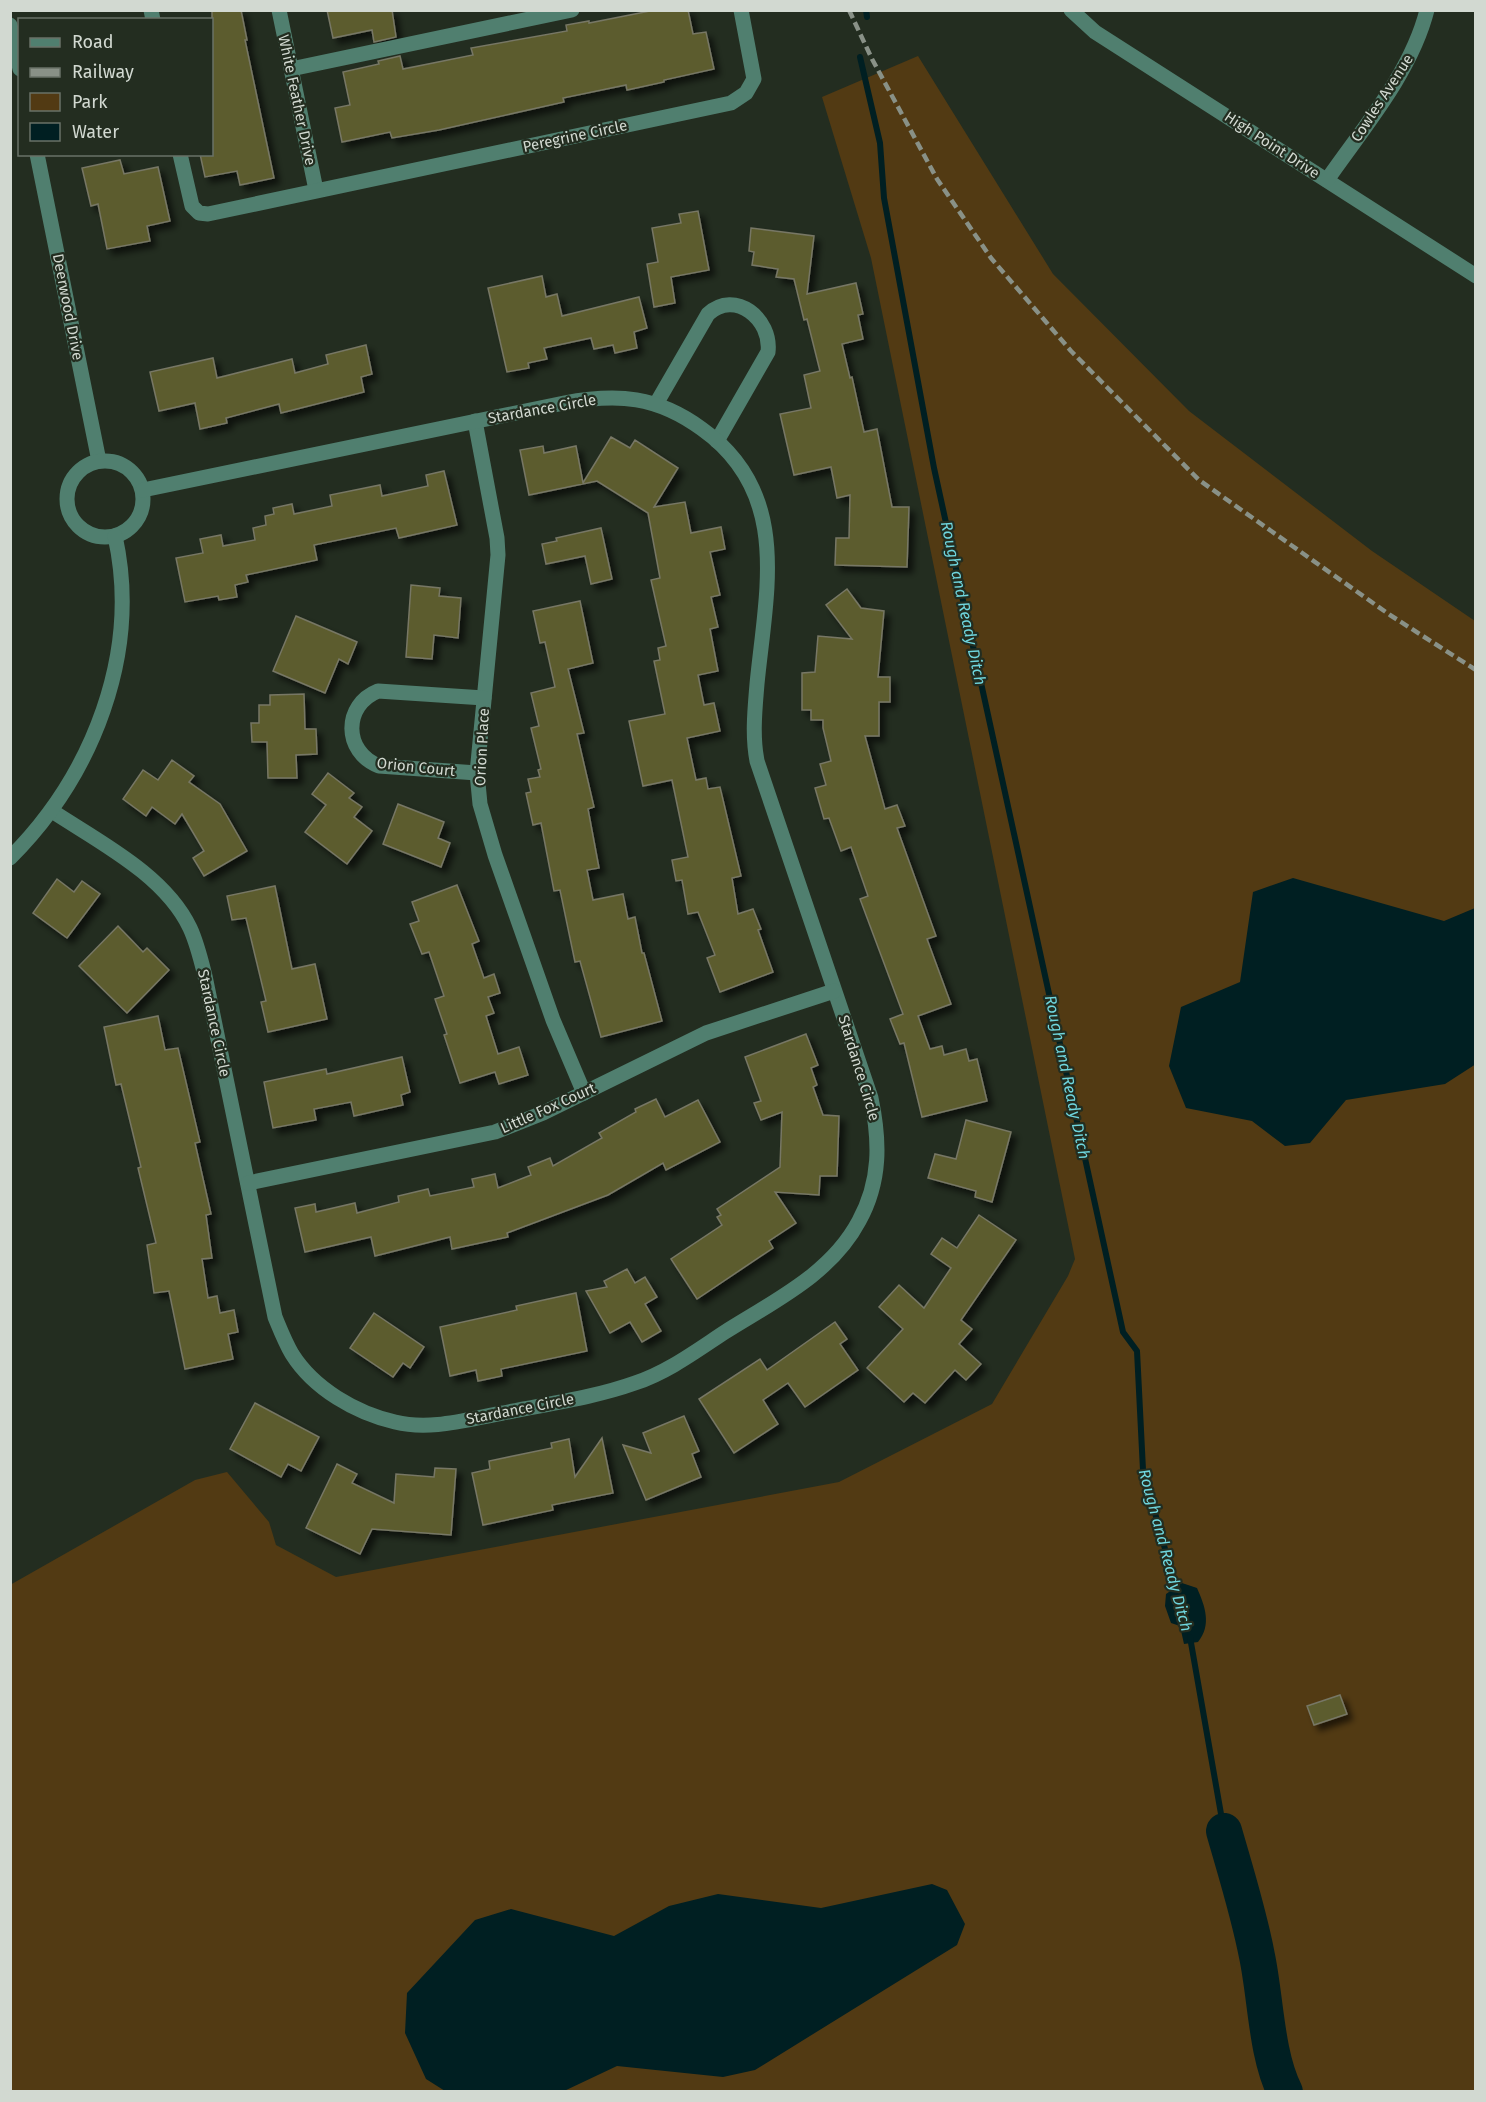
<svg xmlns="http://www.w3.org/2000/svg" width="1486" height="2102" font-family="'Fira Sans',sans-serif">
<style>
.green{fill:#523a13}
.water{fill:#001f22}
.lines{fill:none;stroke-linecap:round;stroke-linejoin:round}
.stream{stroke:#001f22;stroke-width:6}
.river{stroke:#001f22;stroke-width:36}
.building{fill:#5c5c2d;stroke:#777765;stroke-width:1.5;filter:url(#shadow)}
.minor{stroke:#507f6f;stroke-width:15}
.rail{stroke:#899187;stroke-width:4.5;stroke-dasharray:9 4.5;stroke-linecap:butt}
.labels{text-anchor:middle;stroke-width:4.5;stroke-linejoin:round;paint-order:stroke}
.street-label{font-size:15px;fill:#d2d9d1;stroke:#232d20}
.water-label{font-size:16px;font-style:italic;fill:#6fd6de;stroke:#232d20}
</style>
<defs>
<filter id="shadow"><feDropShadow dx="5.5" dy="5.5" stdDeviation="3" flood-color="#0009"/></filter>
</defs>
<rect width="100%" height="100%" fill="#232d20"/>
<polygon class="green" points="918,56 1053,274 1189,411 1372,551 1475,621 1475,2091 11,2091 10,1585 195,1480 227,1472 269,1522 276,1545 336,1577 839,1482 992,1404 1068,1276 1075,1259 871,258 822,97"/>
<g class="water">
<polygon points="1293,878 1444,921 1475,908 1476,1064 1445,1084 1346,1100 1310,1143 1285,1146 1252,1121 1186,1108 1169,1066 1181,1007 1240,982 1253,892"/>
<path d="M1182,1583L1197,1588C1205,1606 1212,1625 1198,1642L1184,1644L1180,1626L1171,1623L1165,1606L1166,1594Z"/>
<polygon points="932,1884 947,1890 965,1924 957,1945 755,2070 723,2077 617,2066 562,2092 445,2091 426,2079 405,2033 407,1993 475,1920 511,1909 614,1936 669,1906 718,1894 821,1908"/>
</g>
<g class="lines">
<g class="stream">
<polyline points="866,10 867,17"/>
<polyline points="860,57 880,143 884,198 934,468 1123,1332 1137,1351 1143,1470 1177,1592"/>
<polyline points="1190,1637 1224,1831"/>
</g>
<path class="river" d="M1224,1831C1236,1873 1249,1914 1257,1956C1266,1999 1266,2054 1285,2092"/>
</g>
<g class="building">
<polygon points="212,10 241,10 247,40 245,40 274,178 240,185 237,171 205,177 200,154 212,154"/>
<polygon points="327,10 392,10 396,37 374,42 372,30 333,38"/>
<polygon points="655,10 688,10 693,34 706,32 714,69 664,80 664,82 627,90 626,85 563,98 564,102 439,130 392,138 390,132 342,142 335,108 350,105 343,72 379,64 378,61 400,56 403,69 473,55 471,48 567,31 566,25 589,21 589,23"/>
<polygon points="120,160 124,174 158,167 170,221 147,226 150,241 107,249 98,204 91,206 82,168"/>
<polygon points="698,211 709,270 671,277 675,303 654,307 647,264 658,262 652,228 681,223 679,214"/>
<polygon points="751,228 814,236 807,294 856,283 863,314 858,315 863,339 842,344 850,378 852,377 864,432 877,429 892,507 909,507 907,567 835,565 836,538 849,538 850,495 837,498 831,467 794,475 780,414 811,408 804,375 820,371 807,319 804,320 794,279 776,277 778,269 752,265 754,252 749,251"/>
<polygon points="542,276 546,297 557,294 562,316 639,297 647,328 634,332 637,348 615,353 613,345 594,349 591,338 544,348 547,359 528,363 529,368 507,372 488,288"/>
<polygon points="366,345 372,374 361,377 364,392 281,413 279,404 226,418 227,423 200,429 195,403 159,411 150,372 213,358 217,378 292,359 295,373 328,364 326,355"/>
<polygon points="611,437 630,448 635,440 678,468 654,507 685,502 691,533 721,527 725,549 710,552 720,595 711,597 718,627 710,629 718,671 698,675 704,705 714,703 720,731 687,738 696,780 706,778 708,789 720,787 741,876 732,878 738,914 753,909 761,929 758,930 773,972 720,992 707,958 715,955 698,912 688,914 682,880 676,881 672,860 688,857 672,780 643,786 629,721 665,714 654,661 660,660 658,648 666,646 651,580 660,578 648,513 597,481 529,495 520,450 543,446 544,453 576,446 583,483"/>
<polygon points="444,471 457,525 399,538 396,528 314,545 317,560 246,575 248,582 235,585 237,597 219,600 218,596 185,602 176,558 203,553 200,539 221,535 223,546 255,540 253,528 266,525 265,516 274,514 273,508 292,504 294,514 332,506 330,495 380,485 382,496 428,486 426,475"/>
<polygon points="601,528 612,579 591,584 585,556 546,564 542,544 557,541 556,538"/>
<polygon points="411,585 440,588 439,596 461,598 458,638 434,635 432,659 406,657"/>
<polygon points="847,589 861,608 884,611 878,677 890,677 890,702 879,702 879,736 865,736 885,809 897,805 905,826 897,828 936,936 927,939 951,1004 918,1016 930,1049 942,1046 944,1055 966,1049 969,1061 977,1059 987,1101 922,1117 904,1043 900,1044 890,1019 903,1014 860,899 868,896 851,847 841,851 829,818 824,819 815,788 826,785 820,764 831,761 823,728 823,720 811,720 811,710 802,710 802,673 815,672 818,636 852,639 826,605"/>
<polygon points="580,601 593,663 568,669 584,733 577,734 594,807 588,809 599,868 587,870 593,900 623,894 628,919 635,917 642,953 644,953 662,1021 601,1037 580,961 575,962 560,890 554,891 541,823 533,825 526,793 531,792 528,779 540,777 538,770 541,769 531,728 539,726 531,693 555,687 545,642 540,643 533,611"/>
<polygon points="296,616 357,642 348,664 339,659 325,693 273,671"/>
<polygon points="304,694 305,729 316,729 317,754 296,755 297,778 268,778 267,742 252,742 251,723 259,723 259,705 270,705 270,695"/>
<polygon points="172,760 194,776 189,782 220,804 247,851 204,876 193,858 204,851 182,814 175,824 152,807 146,816 123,799 143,770 158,780"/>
<polygon points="328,773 354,793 349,798 362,807 354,817 372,831 347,864 305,832 326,805 312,794"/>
<polygon points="398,804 444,822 438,838 450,843 441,867 383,844"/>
<polygon points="57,879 74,892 82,881 100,894 67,938 33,913"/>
<polygon points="457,885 479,941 472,944 484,978 494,974 500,993 488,997 494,1013 486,1016 498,1054 519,1047 528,1075 499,1084 495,1072 460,1083 444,1035 447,1034 435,999 444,996 429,952 422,954 410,924 419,921 412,902"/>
<polygon points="275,886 292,969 315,964 327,1019 268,1032 261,1002 266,1001 246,918 232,920 227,896"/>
<polygon points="118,926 143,952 147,948 169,970 127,1013 79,966"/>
<polygon points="158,1016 165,1050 178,1048 200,1142 195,1143 211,1214 206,1215 212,1258 202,1259 208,1298 217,1296 220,1313 234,1310 238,1332 228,1334 233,1359 185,1369 169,1291 154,1293 147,1245 156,1243 138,1168 141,1167 121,1084 116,1085 104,1027"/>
<polygon points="806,1034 818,1065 811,1068 817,1085 813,1087 823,1115 839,1116 837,1176 820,1176 819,1195 775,1192 796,1223 769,1241 773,1248 697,1299 671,1259 722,1225 717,1217 721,1215 717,1209 780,1167 782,1112 761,1120 754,1103 761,1101 745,1057"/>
<polygon points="402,1057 410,1092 401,1095 403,1105 354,1116 351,1102 314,1109 316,1120 273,1128 264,1082 326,1069 327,1074"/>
<polygon points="656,1099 665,1117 698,1100 720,1142 666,1170 663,1163 608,1195 507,1233 508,1237 452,1249 450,1237 375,1256 371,1237 305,1252 295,1208 315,1204 316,1212 355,1203 357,1213 399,1202 398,1196 428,1189 430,1196 474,1187 472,1179 495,1174 498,1188 531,1175 528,1167 550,1158 553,1166 602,1138 599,1133 636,1112 635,1109"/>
<polygon points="966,1120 1011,1132 992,1202 975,1197 976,1191 928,1178 935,1154 956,1159"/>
<polygon points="979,1215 1016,1240 961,1320 972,1329 959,1344 981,1364 966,1380 955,1370 925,1403 913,1393 904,1402 867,1368 903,1329 879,1307 899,1285 924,1308 951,1268 931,1254 942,1238 957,1248"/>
<polygon points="627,1269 635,1283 645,1277 657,1297 645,1304 661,1331 642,1342 630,1322 610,1333 586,1291 607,1287 604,1281"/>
<polygon points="576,1293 587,1351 501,1369 502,1376 478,1381 476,1370 450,1376 440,1327 517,1310 516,1306"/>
<polygon points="374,1313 424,1347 410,1368 403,1363 393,1377 350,1348"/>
<polygon points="835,1322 847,1339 840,1344 858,1370 805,1407 788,1383 763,1400 778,1424 734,1453 699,1399 760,1359 767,1370"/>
<polygon points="255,1403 319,1437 301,1471 288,1464 281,1477 230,1449"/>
<polygon points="684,1416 699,1451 692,1454 701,1477 646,1500 623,1445 651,1453 643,1433"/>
<polygon points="602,1438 613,1493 552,1505 553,1510 483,1525 472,1473 490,1469 489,1461 552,1448 551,1443 569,1439 575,1477"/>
<polygon points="337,1464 357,1474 352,1483 394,1503 396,1474 434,1477 435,1468 456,1469 451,1535 372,1529 360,1554 306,1528"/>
<polygon points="1340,1695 1347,1714 1314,1725 1307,1706"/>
</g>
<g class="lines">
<g class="minor">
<polyline points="151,10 153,20"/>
<polyline points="279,10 316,190"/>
<polyline points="1071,10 1095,32 1476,276"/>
<polyline points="10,25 20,69"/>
<polyline points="291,69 572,10"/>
<polyline points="37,154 99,461"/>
<polyline points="180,154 192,206 199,213 208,214 731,103 746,93 754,79 741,10"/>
<path d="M1327,180C1363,128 1411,73 1427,10"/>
<path d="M656,404L708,314C735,289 772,319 768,352L717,441"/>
<polyline points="475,421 497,538 498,555 477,773 480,804 495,855 553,1020 584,1093"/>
<circle cx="105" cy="499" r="38"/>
<path d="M477,773L379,766C343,752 343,705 378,691L484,698"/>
<path d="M52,811C99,842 165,875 190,928C197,943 201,960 205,976L275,1317C280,1329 285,1342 292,1354C314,1389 356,1413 395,1422C431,1431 468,1419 503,1413C546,1404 593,1398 635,1383C668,1372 696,1351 725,1332C774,1301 831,1274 859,1221C881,1181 880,1141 871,1098L757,761C752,735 755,709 757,684C766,591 792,493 702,429C657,396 618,393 564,403L143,490"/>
<path d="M10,858C93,775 141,653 115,536"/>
<polyline points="248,1183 495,1132 543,1113 706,1033 834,991"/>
</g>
<polyline class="rail" points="849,10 872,59 937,179 991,258 1071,351 1199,480 1390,615 1476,670"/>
</g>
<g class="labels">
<g class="street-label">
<text transform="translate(1382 98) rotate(-57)" y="5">Cowles Avenue</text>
<text transform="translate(297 100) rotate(78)" y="5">White Feather Drive</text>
<text transform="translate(575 136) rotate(-12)" y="5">Peregrine Circle</text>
<text transform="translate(1272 145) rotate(33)" y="5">High Point Drive</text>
<text transform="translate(68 307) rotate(79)" y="5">Deerwood Drive</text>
<text transform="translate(542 409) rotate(-10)" y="5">Stardance Circle</text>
<text transform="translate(482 747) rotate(-87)" y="5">Orion Place</text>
<text transform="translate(416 767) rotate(6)" y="5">Orion Court</text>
<text transform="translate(214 1023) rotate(78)" y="5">Stardance Circle</text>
<text transform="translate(859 1068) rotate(73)" y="5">Stardance Circle</text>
<text transform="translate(548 1108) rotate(-24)" y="5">Little Fox Court</text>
<text transform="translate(520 1409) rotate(-11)" y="5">Stardance Circle</text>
</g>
<g class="water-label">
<text transform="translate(964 603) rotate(78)" y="6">Rough and Ready Ditch</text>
<text transform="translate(1068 1077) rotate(78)" y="6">Rough and Ready Ditch</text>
<text transform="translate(1166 1550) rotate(75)" y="6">Rough and Ready Ditch</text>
</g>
</g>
<rect width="1486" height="2102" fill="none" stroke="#d2d9d1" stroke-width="24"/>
<rect x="18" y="18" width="195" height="138" fill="#232d20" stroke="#697267" stroke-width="1.5"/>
<rect x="30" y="38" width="30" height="9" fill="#507f6f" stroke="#697267" stroke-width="1.5"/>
<text x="72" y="48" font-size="18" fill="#d2d9d1">Road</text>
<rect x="30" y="68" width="30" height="9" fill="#899187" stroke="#697267" stroke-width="1.5"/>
<text x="72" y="78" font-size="18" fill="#d2d9d1">Railway</text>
<rect x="30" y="93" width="30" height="18" fill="#523a13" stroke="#697267" stroke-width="1.5"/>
<text x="72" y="108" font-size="18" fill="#d2d9d1">Park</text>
<rect x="30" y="123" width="30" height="18" fill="#001f22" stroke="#697267" stroke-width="1.5"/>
<text x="72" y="138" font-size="18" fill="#d2d9d1">Water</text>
</svg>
